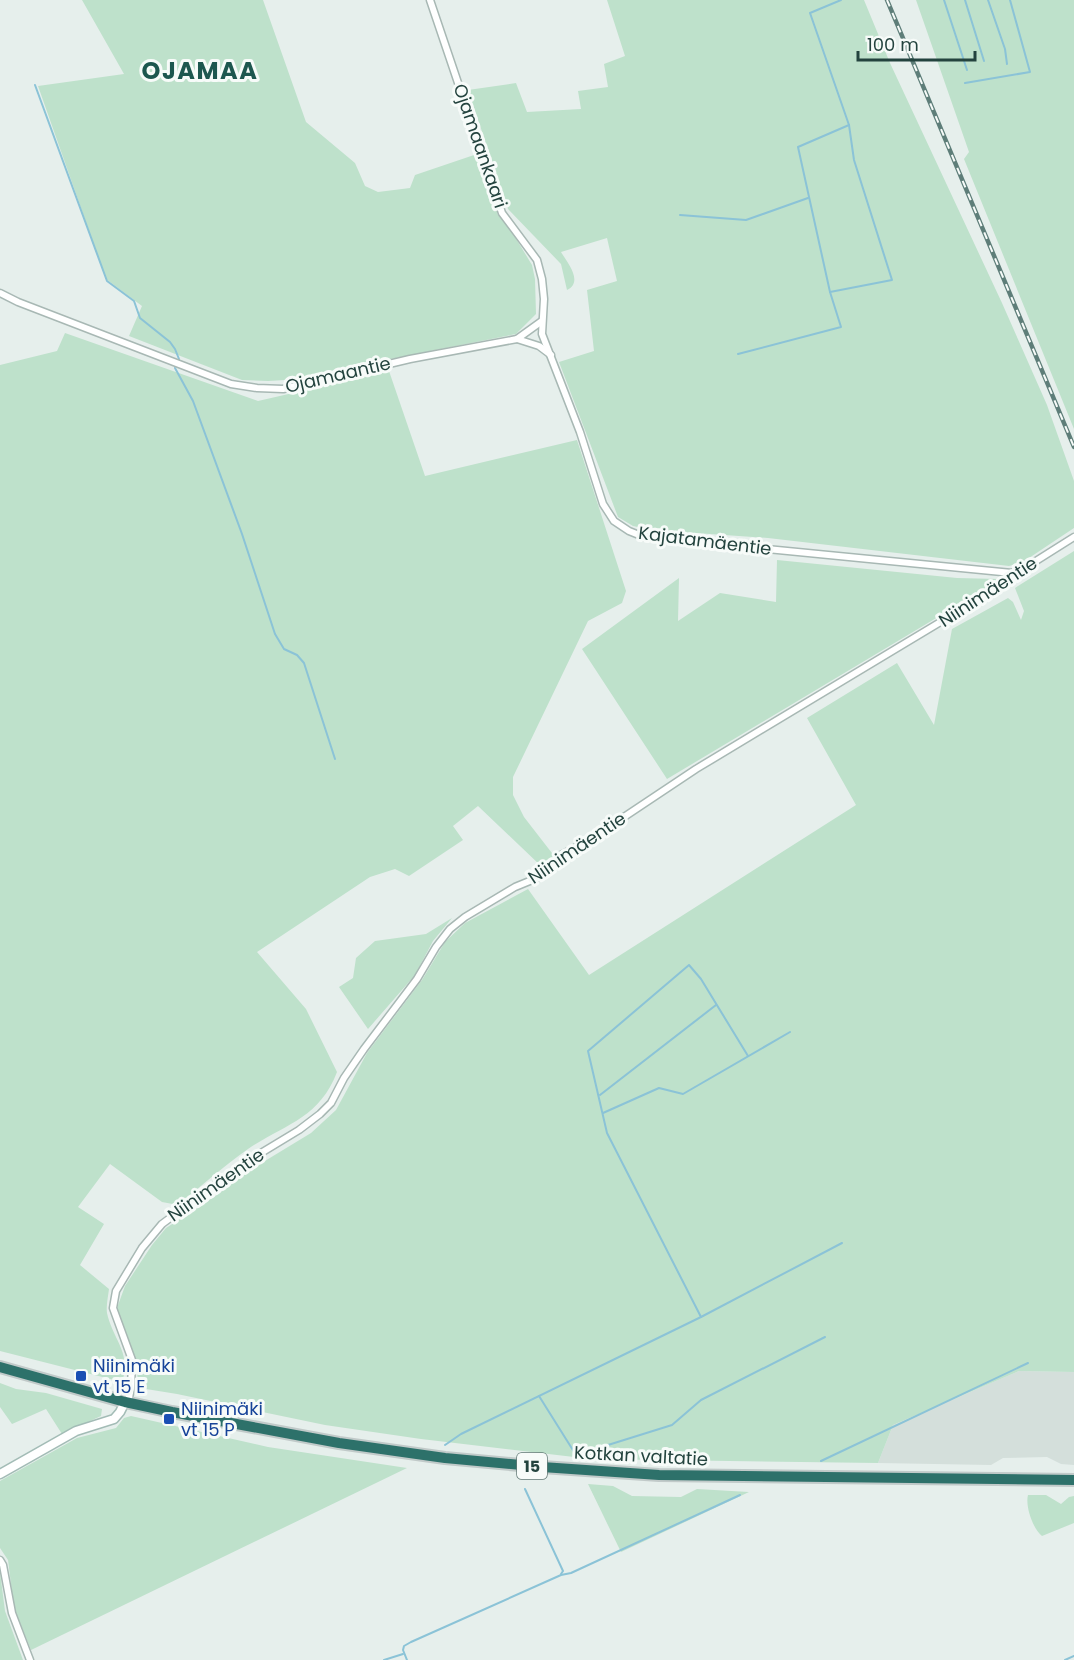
<svg xmlns="http://www.w3.org/2000/svg" width="1074" height="1660" font-family="Poppins,sans-serif">
<style>
.built{fill:#d4dfdb}
.green{fill:#bee1cb}
.lines{fill:none;stroke-linecap:round;stroke-linejoin:round}
.stream{stroke:#8bc3d7;stroke-width:2}
.street-casing{stroke:#a8b8b4;stroke-width:9}
.secondary-casing{stroke:#a3bcb6;stroke-width:11}
.highway-casing{stroke:#c1cac9;stroke-width:14}
.street{stroke:#fff;stroke-width:6}
.secondary{stroke:#fff;stroke-width:8}
.highway{stroke:#2d716a;stroke-width:10}
.rail-casing{stroke:#5e7e79;stroke-width:4.5}
.rail{stroke:#f7fbf9;stroke-width:2;stroke-dasharray:7;stroke-linecap:butt}
.transit-dot{fill:#1a4fb4;stroke:#f7fbf9;stroke-width:2}
.labels{text-anchor:middle;stroke-width:6;stroke-linejoin:round;paint-order:stroke}
.shield{fill:#f7fbf9;stroke:#637a76;stroke-width:1.5}
.shield-label{font-size:16px;font-weight:bold;fill:#23433e}
.street-label{font-size:18px;fill:#23433e;stroke:#f7fbf9}
.transit-label{font-size:18px;fill:#164399;stroke:#f7fbf9;text-anchor:start}
.district-label{font-size:24px;font-weight:bold;letter-spacing:1.5px;fill:#1d574f;stroke:#f7fbf9}
</style>
<rect width="100%" height="100%" fill="#e6efec"/>
<polygon class="built" points="1019,1371 1074,1372 1074,1465 1061,1464 1047,1457 1003,1458 991,1465 878,1463 893,1425"/>
<g class="green">
<polygon points="82,0 263,0 306,122 355,163 365,186 378,192 410,188 415,175 477,154 498,215 509,227 532,265 535,279 536,314 516,334 285,380 268,381 242,380 129,336 142,306 106,279 38,86 124,74"/>
<path d="M607,0H864L890,63L1002,303L1047,405L1074,481V528L1023,562L1009,566L768,538L652,530L633,526L618,517L559,362L594,351L587,290L617,281L607,238L561,252C567,262 584,282 567,290L561,264L508,209L468,90L516,83L527,112L581,109L578,91L608,87L604,64L625,56Z"/>
<polygon points="916,0 1074,0 1074,429 964,159 969,152"/>
<path d="M65,333L258,401L389,371L425,476L577,440L626,591L622,603L588,621L513,777V795L524,817L555,857L542,867L478,806L453,826L463,840L409,876L395,869L370,877L257,952L306,1009L337,1072C319,1119 285,1124 248,1149C224,1166 201,1186 178,1205L162,1202L110,1164L78,1207L104,1224L80,1265L109,1289C108,1297 106,1306 107,1313C113,1340 132,1353 122,1382L0,1351V365L57,351Z"/>
<polygon points="1074,551 1074,1372 1019,1371 893,1425 878,1463 591,1459 421,1439 325,1425 177,1394 146,1389 138,1380 135,1357 117,1308 125,1286 152,1245 166,1228 217,1195 255,1167 311,1133 336,1110 367,1053 422,980 445,942 465,923 528,889 589,975 856,805 807,718 897,663 934,725 952,629 1008,598 1013,602 1021,620 1024,611 1015,588"/>
<polygon points="777,560 957,578 998,579 996,585 953,608 667,779 582,649 679,578 678,621 720,593 776,602"/>
<polygon points="452,918 433,941 415,975 368,1029 339,987 353,978 356,958 375,941 426,934"/>
<polygon points="0,1383 16,1389 46,1393 102,1409 101,1416 62,1434 46,1409 12,1424 0,1407"/>
<polygon points="131,1416 268,1447 407,1468 31,1650 14,1608 8,1560 0,1548 0,1481 77,1438 116,1428 124,1418"/>
<polygon points="588,1484 613,1486 632,1496 681,1497 697,1489 749,1492 621,1552"/>
<path d="M1028,1495H1046L1061,1504L1069,1497L1074,1496V1523L1042,1536C1033,1529 1025,1506 1028,1495Z"/>
<polygon points="0,1572 5,1611 23,1660 0,1660"/>
</g>
<g class="lines">
<g class="stream">
<polyline points="944,0 967,70"/>
<polyline points="965,0 984,61"/>
<polyline points="988,0 1005,49 1007,64"/>
<polyline points="965,83 1030,72 1010,0"/>
<polyline points="35,85 107,281 134,301 140,318 170,342 175,349 179,359"/>
<polyline points="680,215 746,220 808,198"/>
<polyline points="830,292 892,280 854,160 849,125 810,13 841,0"/>
<polyline points="738,354 841,327 830,292 798,147 849,125"/>
<polyline points="175,368 193,401 242,534 275,634 284,649 297,655 304,663 335,759"/>
<polyline points="600,1095 716,1005"/>
<polyline points="603,1113 659,1088 683,1094 790,1032"/>
<polyline points="701,1317 607,1133 588,1051 689,965 701,979 748,1056"/>
<polyline points="539,1396 576,1455 672,1425 701,1400 825,1337"/>
<polyline points="445,1445 461,1434 701,1317 842,1243"/>
<polyline points="821,1461 1028,1363"/>
<polyline points="525,1489 563,1571 561,1574"/>
<polyline points="384,1660 403,1654"/>
<polyline points="407,1660 403,1650 404,1646 411,1642 561,1575 571,1573 740,1495"/>
<polyline points="1065,1660 1074,1656"/>
</g>
<defs>
<g id="street">
<polyline points="430,0 502,213 537,260 542,279 544,299 542,334 580,432 603,504 614,521 629,531 644,537 1012,573"/>
<polyline points="0,293 18,302 231,384 257,388 283,389 410,359 517,339 542,321"/>
<polyline points="517,339 539,346 551,355"/>
<polyline points="128,1402 131,1388 132,1360 113,1308 116,1291 142,1248 162,1224 246,1162 299,1130 320,1114 331,1103 344,1078 364,1049 417,979 436,947 450,929 465,917 515,887 537,878 561,855 588,841 696,769 987,594 1012,573 1028,566 1074,537"/>
<polyline points="0,1560 3,1565 12,1613 30,1660"/>
</g>
<polyline id="secondary" points="0,1474 76,1431 114,1419 120,1412 125,1402"/>
<polyline id="highway" points="0,1367 125,1402 172,1412 339,1443 445,1458 542,1467 659,1475 1074,1480"/>
</defs>
<use href="#street" class="street-casing"/>
<use href="#secondary" class="secondary-casing"/>
<use href="#highway" class="highway-casing"/>
<use href="#street" class="street"/>
<use href="#secondary" class="secondary"/>
<use href="#highway" class="highway"/>
<defs>
<polyline id="rail" points="887,0 1074,447"/>
</defs>
<use href="#rail" class="rail-casing"/>
<use href="#rail" class="rail"/>
</g>
<g class="transit-dot">
<rect x="75" y="1370" width="12" height="12" rx="3"/>
<rect x="163" y="1413" width="12" height="12" rx="3"/>
</g>
<g class="labels">
<rect class="shield" x="517" y="1453" width="30" height="26" rx="4.5"/>
<g class="shield-label">
<text x="532" y="1472">15</text>
</g>
<g class="street-label">
<text transform="translate(480 146) rotate(71)" y="6">Ojamaankaari</text>
<text transform="translate(338 375) rotate(-13)" y="6">Ojamaantie</text>
<text transform="translate(705 541) rotate(7)" y="6">Kajatamäentie</text>
<text transform="translate(988 592) rotate(-33)" y="6">Niinimäentie</text>
<text transform="translate(577 848) rotate(-34)" y="6">Niinimäentie</text>
<text transform="translate(216 1185) rotate(-35)" y="6">Niinimäentie</text>
<text transform="translate(641 1456) rotate(3)" y="6">Kotkan valtatie</text>
</g>
<g class="transit-label">
<text x="93" y="1372">Niinimäki<tspan x="93" dy="21">vt 15 E</tspan></text>
<text x="181" y="1415">Niinimäki<tspan x="181" dy="21">vt 15 P</tspan></text>
</g>
<g class="district-label">
<text x="200" y="79">OJAMAA</text>
</g>
</g>
<path d="M858 51v9h117v-9" fill="none" stroke="#23433e" stroke-width="3"/>
<text x="867" y="51" font-size="18" fill="#23433e" stroke="#f7fbf9" stroke-width="4.5" paint-order="stroke">100 m</text>
</svg>
